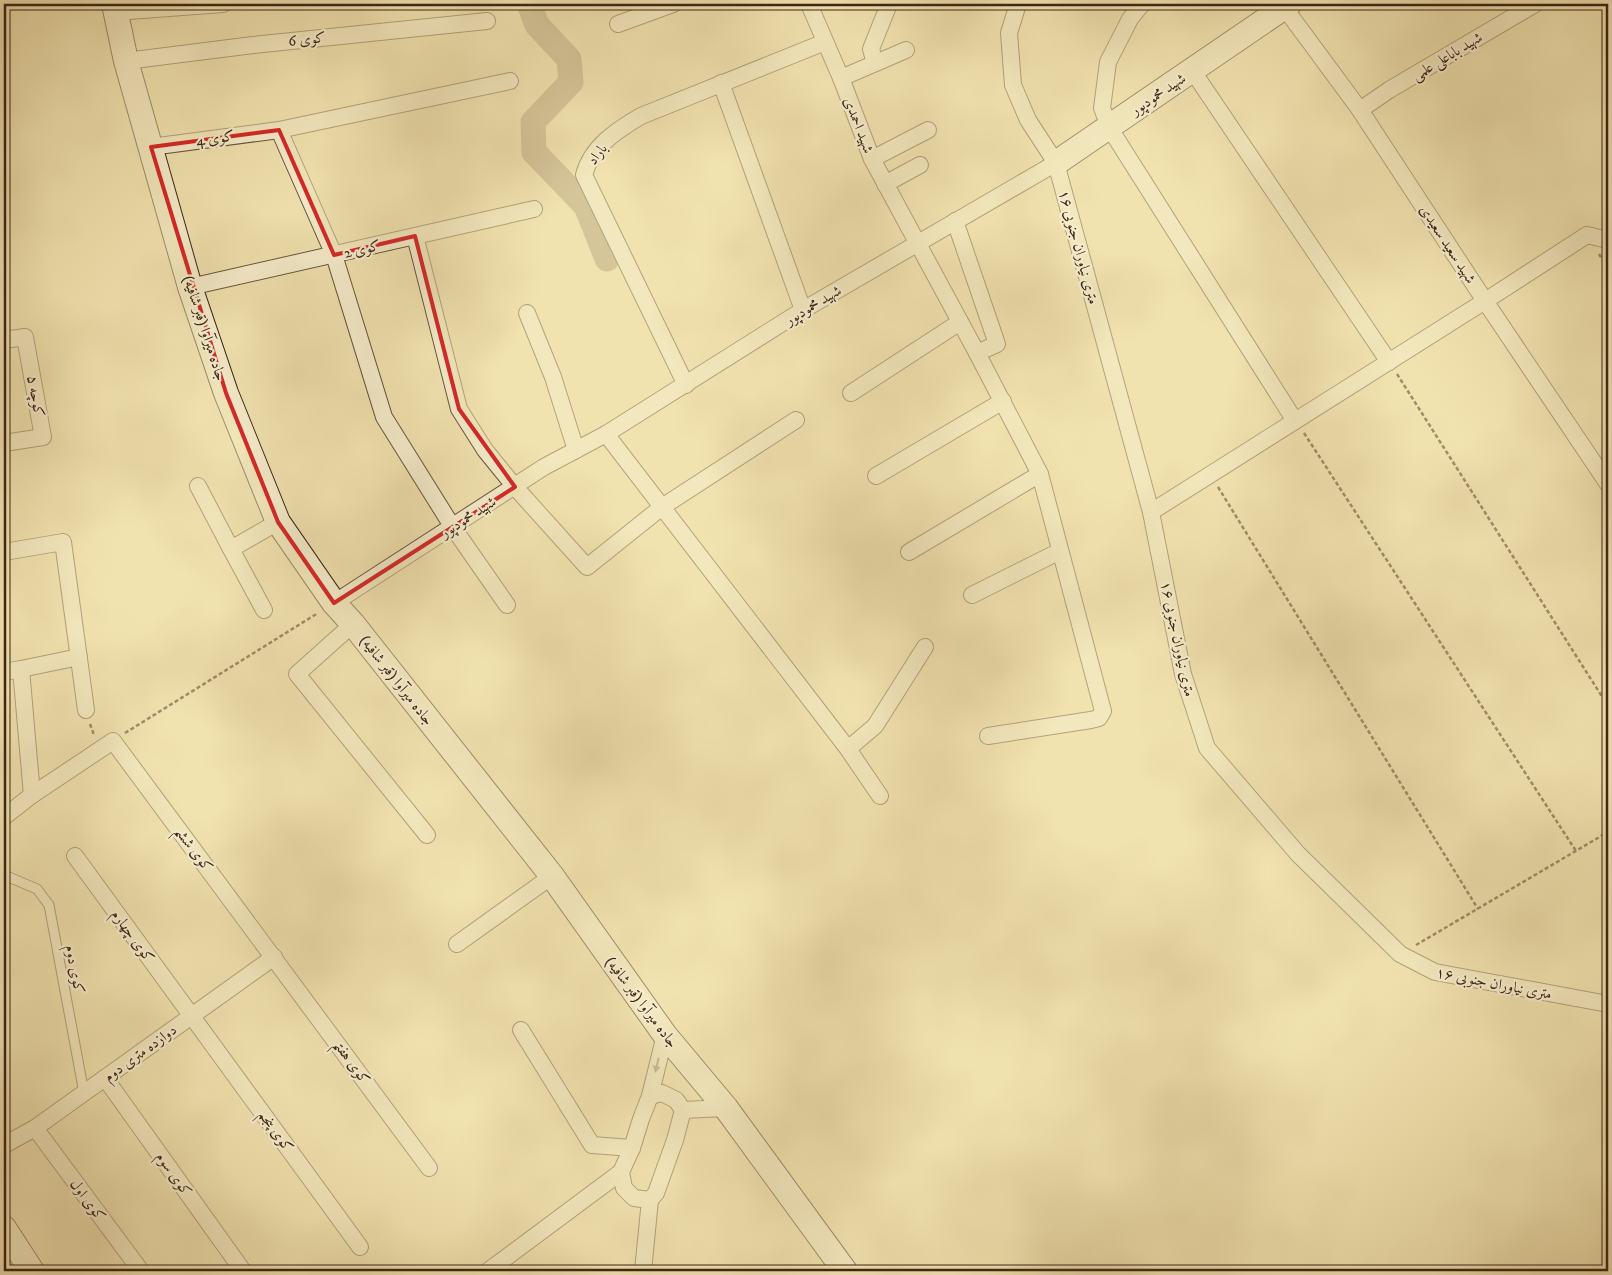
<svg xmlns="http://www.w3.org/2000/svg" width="1612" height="1275" font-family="'IM FELL DW Pica',Amiri,serif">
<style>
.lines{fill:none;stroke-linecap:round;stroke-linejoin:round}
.river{stroke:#b4a27c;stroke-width:25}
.lane-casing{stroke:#6a543c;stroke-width:11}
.street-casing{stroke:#6a543c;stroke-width:18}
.secondary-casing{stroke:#3d2516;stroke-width:26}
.path{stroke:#3d2516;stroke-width:2.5;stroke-dasharray:4 2.5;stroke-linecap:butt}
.lane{stroke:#f6edcc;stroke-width:9}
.street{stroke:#f6edcc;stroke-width:16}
.secondary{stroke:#f6edcc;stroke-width:24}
.oneway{fill:#9a8971}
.marked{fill:none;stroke:#d62828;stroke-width:4;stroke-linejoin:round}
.labels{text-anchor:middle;stroke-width:4.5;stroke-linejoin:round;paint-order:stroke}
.street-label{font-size:15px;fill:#3d2516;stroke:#f6edcc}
</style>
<rect width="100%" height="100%" fill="#f1e3b0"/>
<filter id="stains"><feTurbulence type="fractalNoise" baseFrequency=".004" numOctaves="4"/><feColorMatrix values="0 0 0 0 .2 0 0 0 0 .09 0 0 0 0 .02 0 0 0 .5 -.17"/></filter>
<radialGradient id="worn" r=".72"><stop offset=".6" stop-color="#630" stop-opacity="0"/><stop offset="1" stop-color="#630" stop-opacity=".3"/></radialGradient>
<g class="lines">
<polyline class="river" points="529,4 537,25 569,59 571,82 533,122 534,152 586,206 607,259"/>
<defs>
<polyline id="lane" points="4,875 37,889 49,905 84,1093"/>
<g id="street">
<polyline points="809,4 841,78 872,159 977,353 1040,474 1103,711 1099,718 1091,720 988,736"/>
<polyline points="1018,4 1009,33 1013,85 1028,120 1056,163 1151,512 1183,674 1207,748 1298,854 1400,954 1435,972 1608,1004"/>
<polyline points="1142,4 1130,19 1108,62 1102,108 1109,127 1295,421"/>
<polyline points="1284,7 1360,110 1485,301 1608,484"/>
<polyline points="115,12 223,4"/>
<polyline points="618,24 673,4"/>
<polyline points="126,61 253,45 487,21"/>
<polyline points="875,63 871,49 889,4"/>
<polyline points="1192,70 1389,362"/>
<polyline points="841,78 906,50"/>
<polyline points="721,83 803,310"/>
<polyline points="1360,110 1389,90 1535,4"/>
<polyline points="279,130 334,255 384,417 452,526 507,605"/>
<polyline points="151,147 279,130 510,81"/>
<polyline points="872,159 928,130"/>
<polyline points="885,184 920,165"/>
<polyline points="955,221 997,344 977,353"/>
<polyline points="415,236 459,409 485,450 515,487 587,567 662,507 796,420"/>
<polyline points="190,287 534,209"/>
<polyline points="527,313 553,377 576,450"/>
<polyline points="4,340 25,337 43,437 4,443"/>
<path d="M686,385L584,175C591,147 617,130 641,116L825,42"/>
<polyline points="851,393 960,322"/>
<polyline points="606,434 848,749 880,796"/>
<polyline points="876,476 1003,401"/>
<polyline points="198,486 231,549"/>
<polyline points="1151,512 1485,301 1587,235 1608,240"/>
<polyline points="4,552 63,542 86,710"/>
<polyline points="909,552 1040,474"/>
<polyline points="972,595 1060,551"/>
<polyline points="334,603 544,467 606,434 803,310 1056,163"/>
<polyline points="264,610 231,549 278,522"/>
<polyline points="353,624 297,674 427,835"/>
<polyline points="21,669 79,657"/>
<polyline points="4,672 21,669 32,795"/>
<polyline points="848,749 875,726 925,647"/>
<polyline points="4,817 32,795 113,741 429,1168"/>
<polyline points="75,856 360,1247"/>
<polyline points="457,944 552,876"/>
<polyline points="521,1030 592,1145 632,1148"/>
<polyline points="105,1078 243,1271"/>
<polygon points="662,1093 676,1100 683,1110 675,1140 656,1193 650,1200 634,1198 624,1188 621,1172 632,1148 641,1119 650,1096"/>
<polyline points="650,1096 665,1035"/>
<polyline points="683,1110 726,1108"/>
<polyline points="35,1128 141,1271"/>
<polyline points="4,1145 35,1128 274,957"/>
<polyline points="488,1271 621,1172"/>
<polyline points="643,1271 650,1200"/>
</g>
<g id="secondary">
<polyline points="114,4 126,61 190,287 226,393 278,522 334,603 353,624 552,876 665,1035 726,1108 845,1271"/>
<polyline points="1056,163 1289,4"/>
<polyline points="4,1228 32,1271"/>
</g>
</defs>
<use href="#lane" class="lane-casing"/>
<use href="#street" class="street-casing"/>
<use href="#secondary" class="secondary-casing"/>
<g class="path">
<polyline points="1599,254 1608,269"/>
<polyline points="1397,374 1608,706"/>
<polyline points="1304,433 1576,851"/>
<polyline points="1218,487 1478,909"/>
<polyline points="90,724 94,735"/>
<polyline points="125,733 318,613"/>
<polyline points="1416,945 1608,832"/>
</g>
<use href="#lane" class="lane"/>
<use href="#street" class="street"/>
<use href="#secondary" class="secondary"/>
</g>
<defs><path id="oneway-solid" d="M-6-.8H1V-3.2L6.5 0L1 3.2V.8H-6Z" transform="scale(1.25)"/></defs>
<use class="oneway" href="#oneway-solid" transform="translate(657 1065) rotate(103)"/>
<path d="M0 0H1612V1275H0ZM279,130L334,255L415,236L459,409L515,487L334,603L278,522L226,393L151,147Z" fill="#f1e3b0" fill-opacity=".55" fill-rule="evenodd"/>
<path class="marked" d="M279,130L334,255L415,236L459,409L515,487L334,603L278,522L226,393L151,147Z"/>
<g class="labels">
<g class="street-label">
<text transform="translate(307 39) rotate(-6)" y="5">کوی 6</text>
<text transform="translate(1447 56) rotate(-31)" y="5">شهید باباعلی علمی</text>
<text transform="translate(1158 94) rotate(-34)" y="5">شهید محمودپور</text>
<text transform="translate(859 125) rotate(69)" y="5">شهید احمدی</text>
<text transform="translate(215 138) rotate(-8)" y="5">کوی 4</text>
<text transform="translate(597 154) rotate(-53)" y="5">باراد</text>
<text transform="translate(1448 244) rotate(57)" y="5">شهید سعید سعیدی</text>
<text transform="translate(1079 247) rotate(75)" y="5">۱۶ متری نیاوران جنوبی</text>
<text transform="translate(362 249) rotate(-13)" y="5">کوی 2</text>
<text transform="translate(813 305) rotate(-31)" y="5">شهید محمودپور</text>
<text transform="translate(205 328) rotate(72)" y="5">جاده میرآوا (قبر شافیه)</text>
<text transform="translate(36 396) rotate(80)" y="5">کوچه ۵</text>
<text transform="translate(468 517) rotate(-33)" y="5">شهید محمودپور</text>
<text transform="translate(1178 639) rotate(78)" y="5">۱۶ متری نیاوران جنوبی</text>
<text transform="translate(397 680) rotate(52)" y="5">جاده میرآوا (قبر شافیه)</text>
<text transform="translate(194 849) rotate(53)" y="5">کوی ششم</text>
<text transform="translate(133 936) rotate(54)" y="5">کوی چهارم</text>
<text transform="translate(75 969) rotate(79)" y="5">کوی دوم</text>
<text transform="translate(1494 983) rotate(11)" y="5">۱۶ متری نیاوران جنوبی</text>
<text transform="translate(642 1002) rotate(53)" y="5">جاده میرآوا (قبر شافیه)</text>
<text transform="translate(140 1053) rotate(-36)" y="5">دوازده متری دوم</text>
<text transform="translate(352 1062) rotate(54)" y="5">کوی هفتم</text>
<text transform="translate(276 1131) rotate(54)" y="5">کوی پنجم</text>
<text transform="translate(174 1174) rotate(55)" y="5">کوی سوم</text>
<text transform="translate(88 1200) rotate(53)" y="5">کوی اول</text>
</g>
</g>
<rect width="1612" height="1275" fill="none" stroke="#f1e3b0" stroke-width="20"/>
<rect x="5" y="5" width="1602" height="1265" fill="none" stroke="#3d2516" stroke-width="2.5"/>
<rect x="10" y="10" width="1592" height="1255" fill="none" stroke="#3d2516"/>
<rect width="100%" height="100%" filter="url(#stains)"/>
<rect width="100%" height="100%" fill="url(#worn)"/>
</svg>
